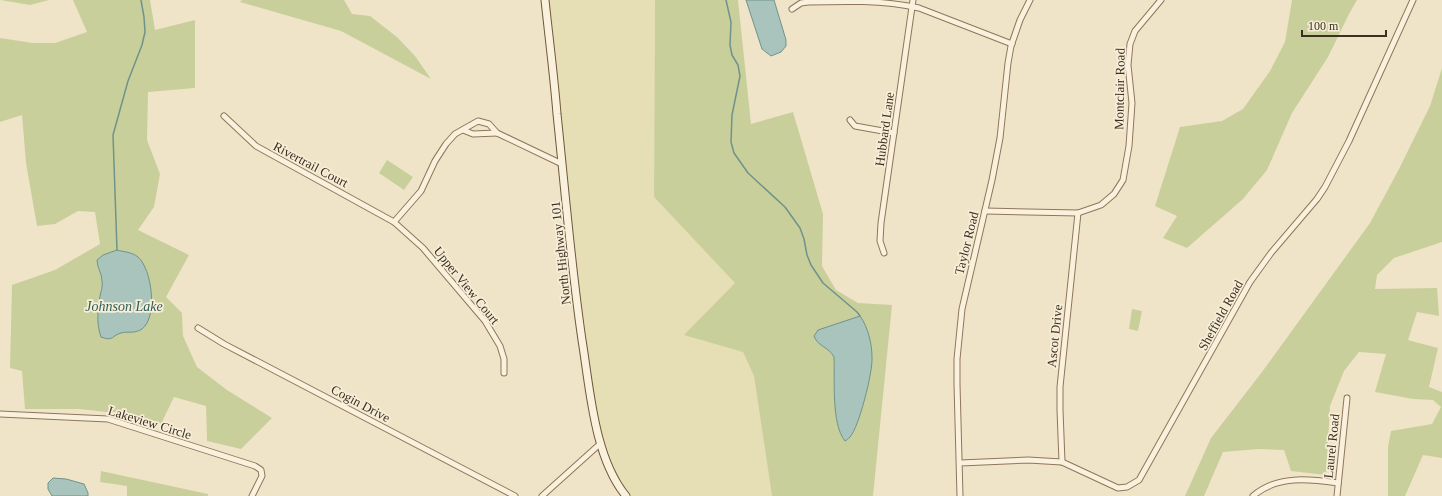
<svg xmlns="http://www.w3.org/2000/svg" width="1442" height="496" font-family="Georgia,serif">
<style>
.farmland{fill:#e6deb5}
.green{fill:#c9cf9b}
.water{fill:#a9c4bc;stroke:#6f938a}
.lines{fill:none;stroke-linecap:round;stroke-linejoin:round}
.stream{stroke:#6f938a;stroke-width:1.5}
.street-casing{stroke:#8d765c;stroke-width:7}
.secondary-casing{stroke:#6f573f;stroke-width:9}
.street{stroke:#faf1dc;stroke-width:5}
.secondary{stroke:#faf1dc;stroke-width:7}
.labels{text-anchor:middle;stroke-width:3.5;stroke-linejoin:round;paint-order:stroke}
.street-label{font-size:13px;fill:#3d2e20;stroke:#f7eed8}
.water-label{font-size:14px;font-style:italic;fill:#2f5d5a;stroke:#f7eed8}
</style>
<rect width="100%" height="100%" fill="#f0e4c8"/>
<polygon class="farmland" points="541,0 655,0 654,197 735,283 743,352 754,376 772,496 625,496 598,452 585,397 568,262"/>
<g class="green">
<polygon points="0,0 49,0 30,5"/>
<polygon points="73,0 150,0 155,30 195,20 195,88 148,92 147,140 160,174 154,207 138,230 189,255 166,297 182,313 183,336 197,367 227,390 272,418 241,449 207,441 206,406 174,397 161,424 134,415 79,409 25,409 22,371 10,368 12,285 55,270 100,244 95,212 78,211 55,224 37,226 26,163 22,115 0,122 0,38 33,43 55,43 87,32"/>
<polygon points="242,0 344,0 352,14 370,16 397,37 415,56 431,79 341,31 240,2"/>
<polygon points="655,0 738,0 751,124 793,112 823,214 822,266 836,290 858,303 892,305 873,496 772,496 754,376 743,352 684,335 735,283 654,197"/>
<polygon points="1292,0 1357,0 1349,14 1328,57 1292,113 1267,170 1243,199 1187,248 1163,238 1177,216 1155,206 1180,127 1222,121 1243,109 1270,71 1285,42"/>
<polygon points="1442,68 1442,242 1394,258 1377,275 1375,289 1437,288 1439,316 1417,312 1408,340 1438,348 1429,387 1442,392 1442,458 1423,455 1405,496 1388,496 1388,447 1391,431 1432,424 1441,407 1433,400 1413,399 1375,392 1386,354 1359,352 1344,371 1330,406 1326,475 1291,471 1284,450 1258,449 1223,452 1204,496 1185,496 1211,438 1262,372 1370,223 1399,169 1430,106"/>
<polygon points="387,160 413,177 404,190 379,173"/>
<polygon points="1132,309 1142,311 1138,331 1129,329"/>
<polygon points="101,471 208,494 208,496 127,496 127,486 100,482"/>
</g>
<g class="water">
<polygon points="746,0 774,0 786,40 786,46 781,52 771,56 762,49"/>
<path d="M117,250C124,252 132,252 138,257C152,269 158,317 142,329C135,334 128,331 121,333C112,335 114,342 101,337C96,323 98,310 100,296C101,291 103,286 102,281C102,273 97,268 97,260L103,255Z"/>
<path d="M860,316C868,327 872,344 872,357C873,372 859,427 850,437C848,439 847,440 845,441C831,424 835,379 834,357C828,346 818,347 814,336L818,330Z"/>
<polygon points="53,478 66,479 84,484 88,493 88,496 52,496 48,489 48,483"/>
</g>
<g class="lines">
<g class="stream">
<polyline points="726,0 731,22 730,45 732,55 738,65 740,76 732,115 731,142 734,153 748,173 785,207 800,228 804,239 807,255 811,265 823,283 857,312 860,316"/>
<polyline points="117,250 113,135 128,81 142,45 145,32 144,17 141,0"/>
</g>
<defs>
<g id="street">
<path d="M792,9L801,3L808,2C845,1 882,0 919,8L1012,44"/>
<polyline points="224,116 256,146 394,222 423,248 485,321 500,346 504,359 504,373"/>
<polyline points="850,120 855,126 894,133"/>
<polyline points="463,130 473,134 497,133"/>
<polyline points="985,211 1078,213 1101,205 1114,194 1123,180 1129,146 1132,103 1128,65 1130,44 1135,31 1161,0"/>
<polyline points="394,222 421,191 435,161 446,144 455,134 478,121 489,124 497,133 562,164"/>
<polyline points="884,253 880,241 881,223 913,0"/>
<polyline points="198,328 224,344 515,496"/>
<polyline points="0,414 108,419 255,466 261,470 262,476 252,496"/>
<polyline points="1062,462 1060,410 1060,387 1078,213"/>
<polyline points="960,463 1028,460 1062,462 1118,488 1127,487 1139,480 1250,282 1271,253 1317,199 1325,187 1349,141 1413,0"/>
<polyline points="542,496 601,443"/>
<polyline points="960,496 957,384 957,359 962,309 992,180 1000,138 1008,63 1011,46 1020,20 1030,0"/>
<path d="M1253,496C1277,475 1309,479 1338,483"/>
<polyline points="1337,496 1347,398"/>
</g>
<path id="secondary" d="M545,0C549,38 554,76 557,114C565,190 571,265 582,340C590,389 594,457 626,496"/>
</defs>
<use href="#street" class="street-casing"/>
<use href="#secondary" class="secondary-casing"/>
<use href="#street" class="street"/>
<use href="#secondary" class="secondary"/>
</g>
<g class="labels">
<g class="street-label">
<text transform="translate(1119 89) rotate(-89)" y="5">Montclair Road</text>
<text transform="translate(884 129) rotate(-82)" y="5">Hubbard Lane</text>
<text transform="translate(311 164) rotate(28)" y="5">Rivertrail Court</text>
<text transform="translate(966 243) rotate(-76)" y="5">Taylor Road</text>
<text transform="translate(560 253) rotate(-96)" y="5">North Highway 101</text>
<text transform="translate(467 285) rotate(51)" y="5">Upper View Court</text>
<text transform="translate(1220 315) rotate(-61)" y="5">Sheffield Road</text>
<text transform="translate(1054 336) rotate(-84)" y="5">Ascot Drive</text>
<text transform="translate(361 403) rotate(28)" y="5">Cogin Drive</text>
<text transform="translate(150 422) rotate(17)" y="5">Lakeview Circle</text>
<text transform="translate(1331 446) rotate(-84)" y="5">Laurel Road</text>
</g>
<g class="water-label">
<text x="124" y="311">Johnson Lake</text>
</g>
</g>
<path d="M1302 30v6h84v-6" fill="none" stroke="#3d2e20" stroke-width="2"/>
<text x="1308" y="30" font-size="12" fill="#3d2e20" stroke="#f7eed8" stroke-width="3" paint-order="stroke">100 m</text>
</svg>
